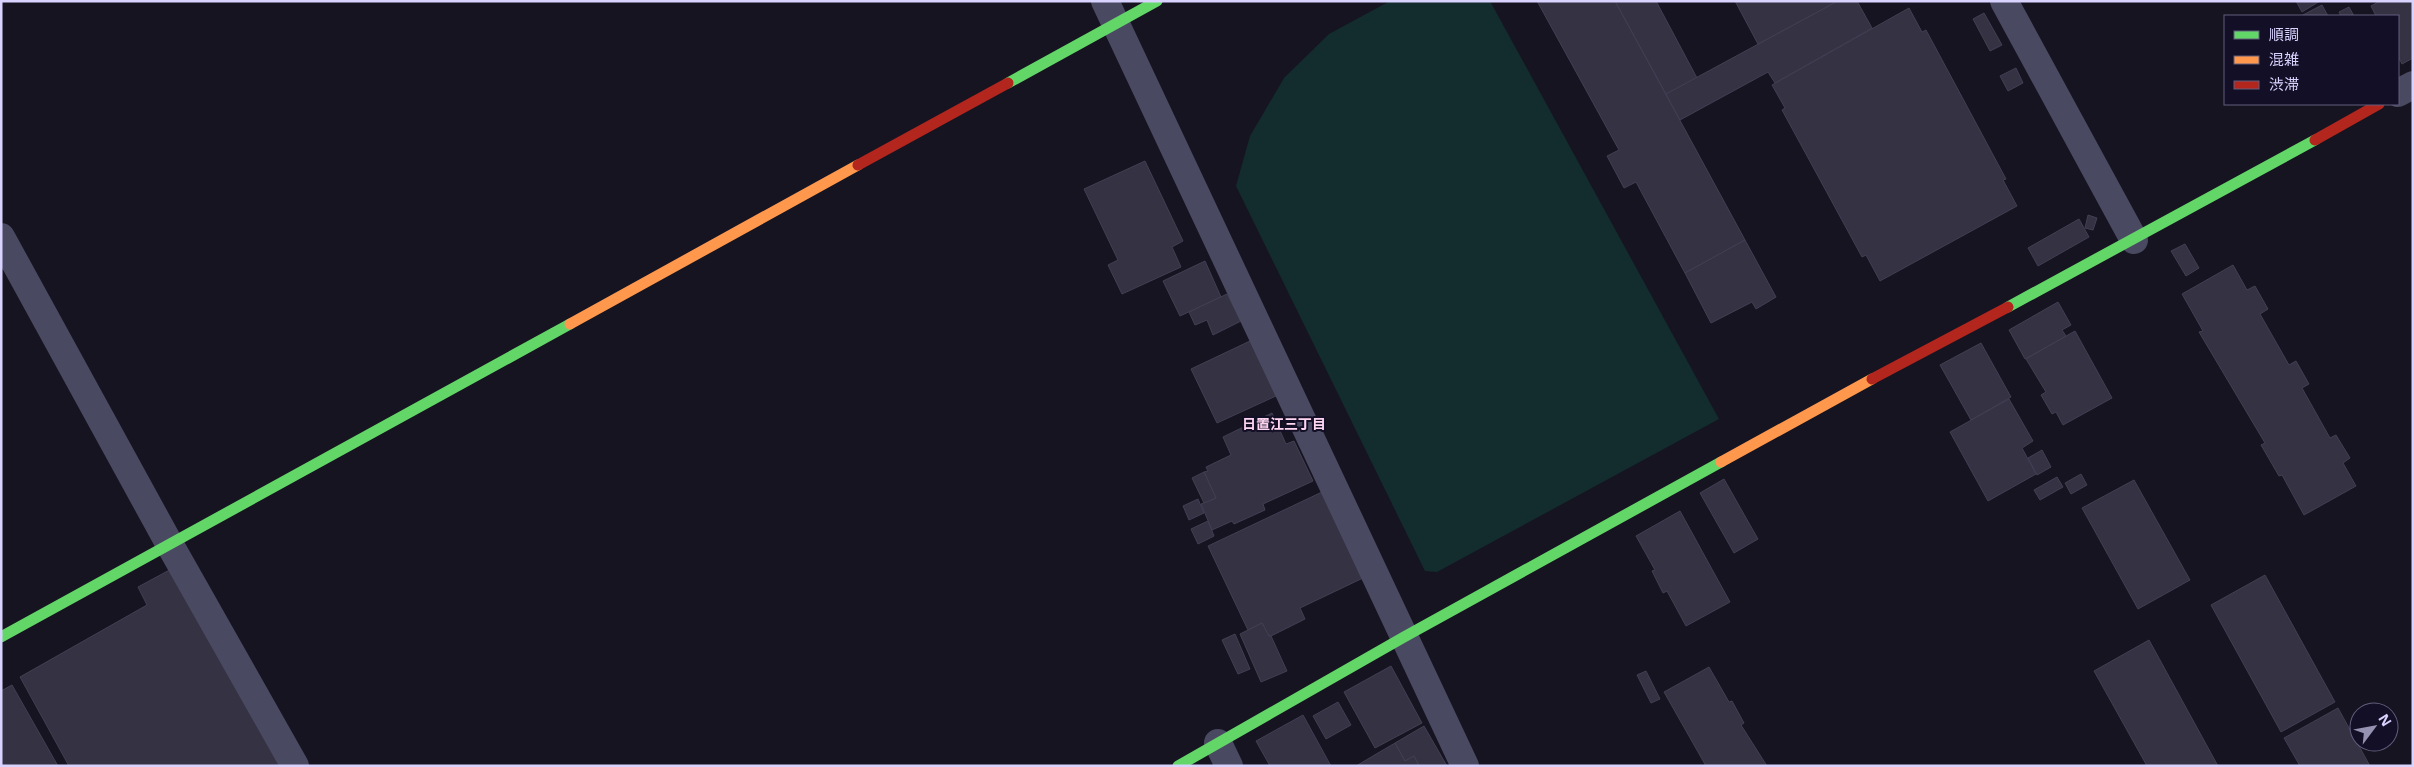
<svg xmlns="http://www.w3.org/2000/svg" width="2414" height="767" font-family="'Noto Sans','Noto Sans JP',sans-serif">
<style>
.green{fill:#132c2d}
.building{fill:#343243;stroke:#433f54}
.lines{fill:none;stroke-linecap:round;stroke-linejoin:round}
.street{stroke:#4a4962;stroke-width:28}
.fast{stroke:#63d668;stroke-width:11}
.slow{stroke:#ff974d;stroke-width:11}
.jam{stroke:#b3261e;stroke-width:11}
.labels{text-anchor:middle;stroke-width:4;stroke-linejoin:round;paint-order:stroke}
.neighbourhood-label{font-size:14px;font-weight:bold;fill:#ffd6f0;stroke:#130f26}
</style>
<rect width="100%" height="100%" fill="#161421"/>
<polygon class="green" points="1390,1 1490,1 1719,419 1437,572 1425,571 1236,186 1250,136 1284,78 1329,34"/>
<g class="building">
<polygon points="1537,1 1615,1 1745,240 1685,273 1636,182 1624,188 1607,156 1619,150"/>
<polygon points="1615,1 1656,1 1697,78 1666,94"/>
<polygon points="1735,1 1838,1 1758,44"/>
<polygon points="1838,1 1857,1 1872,28 1775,83 1768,72 1680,120 1666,94"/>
<polygon points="2296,1 2320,1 2302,12"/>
<polygon points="2380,1 2413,1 2413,58 2402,64 2398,56 2398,16 2376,16 2371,6"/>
<polygon points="2322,5 2328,16 2301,16"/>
<polygon points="2349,7 2354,16 2341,16 2339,12"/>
<polygon points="1909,8 1922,32 1926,30 2006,179 2003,180 2017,206 1880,281 1866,255 1862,257 1782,110 1785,108 1772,85"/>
<polygon points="1984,13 2002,45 1990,51 1973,19"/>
<polygon points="2016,68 2023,83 2008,91 2000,76"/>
<polygon points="1145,161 1183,241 1172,247 1181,267 1122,294 1108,265 1118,260 1084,189"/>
<polygon points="2088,215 2097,218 2093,230 2085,228"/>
<polygon points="2079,219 2089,237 2038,266 2028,248"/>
<polygon points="1745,240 1776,297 1756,309 1752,302 1711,323 1685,273"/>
<polygon points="2185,244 2199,268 2186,276 2171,251"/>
<polygon points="1205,261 1221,297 1180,316 1163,281"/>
<polygon points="2233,265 2247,290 2255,286 2268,309 2260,314 2289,365 2296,361 2309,384 2302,388 2330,438 2336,435 2350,458 2343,463 2356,486 2304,515 2282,475 2279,476 2261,445 2265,443 2199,332 2203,331 2182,294"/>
<polygon points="1227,294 1241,321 1213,335 1207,320 1195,325 1189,312"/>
<polygon points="2058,302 2071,325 2062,330 2066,336 2025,359 2009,330"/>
<polygon points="2075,331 2112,398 2063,425 2056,412 2052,414 2041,395 2046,392 2026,359"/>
<polygon points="1250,341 1276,396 1217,423 1191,369"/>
<polygon points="1981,343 2011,397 1971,420 1940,365"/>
<polygon points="2009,399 2033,441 2022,448 2036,474 1988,501 1950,432"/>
<polygon points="1272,413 1286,444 1294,441 1313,481 1263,504 1265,510 1234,524 1232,521 1212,530 1201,504 1216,498 1204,472 1208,471 1206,467 1231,455 1223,437"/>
<polygon points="2042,450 2051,467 2037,475 2028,458"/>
<polygon points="1204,472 1216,498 1204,503 1192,478"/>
<polygon points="2081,474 2087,485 2071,494 2065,483"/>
<polygon points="2057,477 2063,487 2040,500 2034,490"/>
<polygon points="1724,479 1758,539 1734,553 1700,493"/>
<polygon points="2134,480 2190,580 2138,609 2082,508"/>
<polygon points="1322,492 1363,578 1300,608 1305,619 1271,636 1269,636 1262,623 1248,630 1208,546"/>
<polygon points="1198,499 1204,513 1189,520 1183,506"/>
<polygon points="1680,511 1730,602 1686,626 1667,591 1663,593 1652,571 1655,570 1636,536"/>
<polygon points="1208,521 1214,536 1198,544 1191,529"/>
<polygon points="175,567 286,766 69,766 20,677 147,605 138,587"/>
<polygon points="2265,575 2335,702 2281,732 2211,605"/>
<polygon points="1262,623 1269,636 1271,636 1287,671 1261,682 1240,634"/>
<polygon points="1235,634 1250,669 1238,674 1222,640"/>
<polygon points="2149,640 2218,766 2147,766 2094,671"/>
<polygon points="1391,666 1422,723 1375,748 1344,692"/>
<polygon points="1709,667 1729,702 1732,701 1744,723 1741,725 1767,766 1706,766 1664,692"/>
<polygon points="1646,671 1660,699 1651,703 1637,675"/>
<polygon points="12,685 58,766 1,766 1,691"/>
<polygon points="1338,702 1351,725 1326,739 1313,716"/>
<polygon points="2338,708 2370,766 2300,766 2284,738"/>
<polygon points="1303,715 1331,766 1270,766 1256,741"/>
<polygon points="1424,726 1447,766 1419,766 1414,756 1405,761 1395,743"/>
<polygon points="1395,743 1405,761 1414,756 1419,766 1356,766"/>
</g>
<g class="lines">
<g class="street">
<polyline points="1105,1 1465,766"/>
<polyline points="2004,1 2134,240"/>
<polyline points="2398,93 2413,85"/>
<polyline points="1,237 170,545 295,766"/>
<polyline points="1218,743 1229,766"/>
</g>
<g class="fast">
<polyline points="1008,83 1157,1"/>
<polyline points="2008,307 2315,140"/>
<polyline points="1,637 570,324"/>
<polyline points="1178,766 1404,637 1721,462"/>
</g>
<g class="slow">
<polyline points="570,324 858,165"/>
<polyline points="1721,462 1872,379"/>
</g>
<g class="jam">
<polyline points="2315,140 2379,104"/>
<polyline points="858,165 1008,83"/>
<polyline points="1872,379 2008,307"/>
</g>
</g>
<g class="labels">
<g class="neighbourhood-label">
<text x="1284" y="429">日置江三丁目</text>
</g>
</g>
<rect width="2414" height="767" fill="none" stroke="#d9d4ff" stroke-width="5"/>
<rect x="2224" y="15" width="175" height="90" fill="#130f26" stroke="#625e7d"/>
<rect x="2234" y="31" width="25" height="8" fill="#63d668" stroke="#625e7d"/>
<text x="2269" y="40" font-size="15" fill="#d9d4ff">順調</text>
<rect x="2234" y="56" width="25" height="8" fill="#ff974d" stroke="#625e7d"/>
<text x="2269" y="65" font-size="15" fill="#d9d4ff">混雑</text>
<rect x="2234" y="81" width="25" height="8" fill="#b3261e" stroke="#625e7d"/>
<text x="2269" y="90" font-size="15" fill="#d9d4ff">渋滞</text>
<g transform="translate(2374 727) rotate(58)"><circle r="24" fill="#130f26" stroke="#625e7d"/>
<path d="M0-4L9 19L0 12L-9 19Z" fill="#9591b1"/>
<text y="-8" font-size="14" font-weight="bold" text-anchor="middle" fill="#d9d4ff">N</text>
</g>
</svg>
